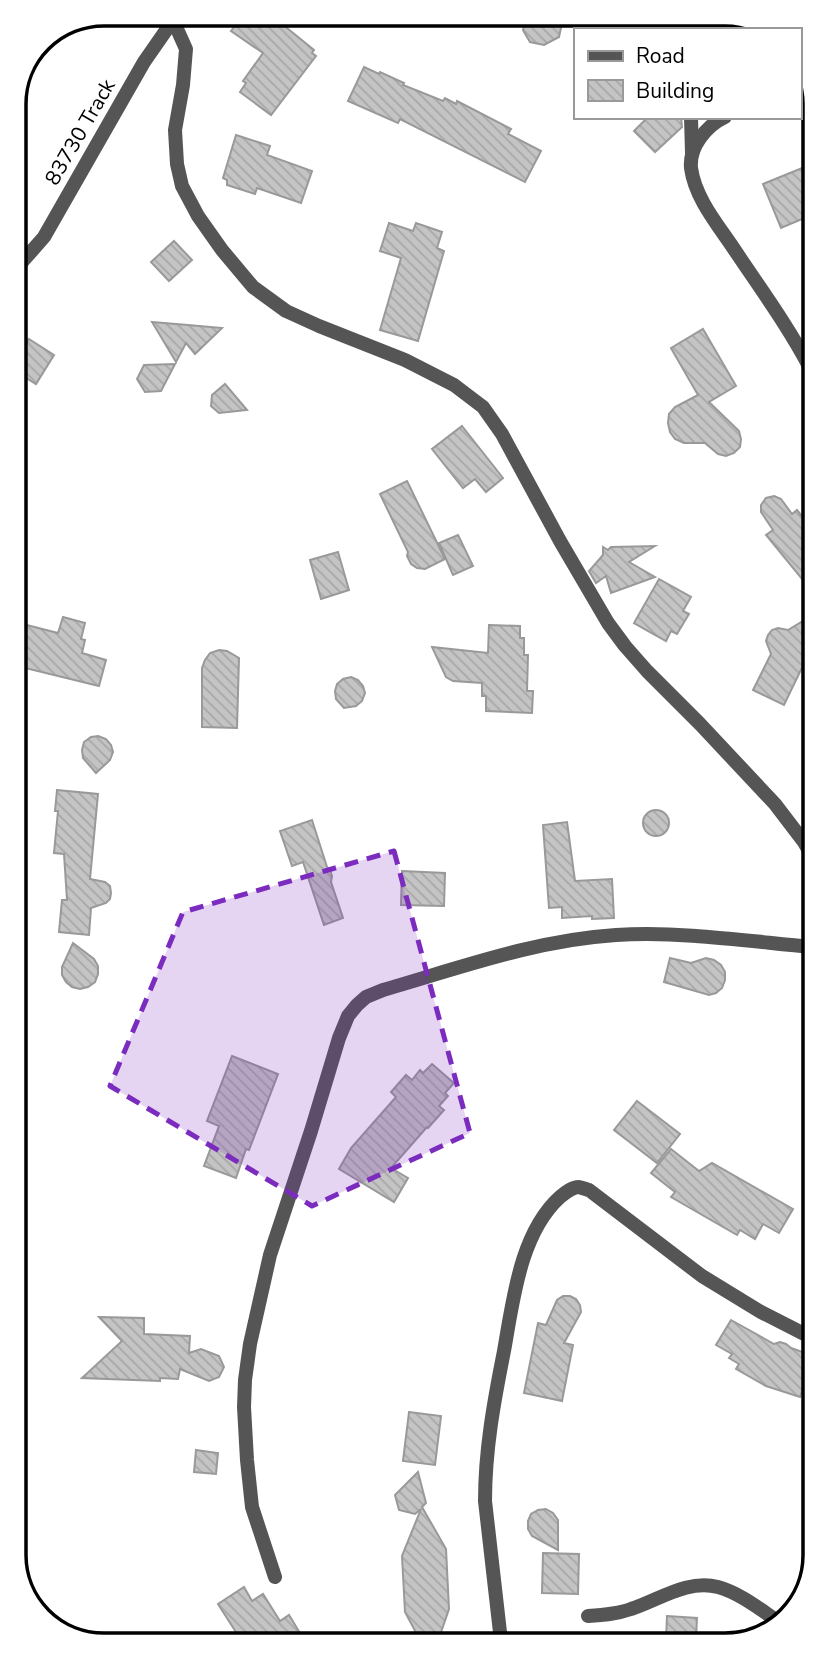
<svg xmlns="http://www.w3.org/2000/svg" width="829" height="1659" font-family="'Nunito Sans',sans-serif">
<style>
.building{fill:url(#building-back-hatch);stroke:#999;stroke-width:2}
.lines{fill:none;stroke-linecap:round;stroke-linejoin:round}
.street{stroke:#555;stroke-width:14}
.marked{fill:#7b2cbf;fill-opacity:0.2;stroke:#7b2cbf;stroke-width:5;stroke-dasharray:14 9;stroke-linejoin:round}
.labels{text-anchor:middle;stroke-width:5;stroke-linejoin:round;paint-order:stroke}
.street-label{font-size:21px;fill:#000;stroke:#fff}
.rim{fill:none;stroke:#000;stroke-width:3.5}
</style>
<defs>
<pattern id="building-back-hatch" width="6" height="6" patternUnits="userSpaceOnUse" patternTransform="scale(1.75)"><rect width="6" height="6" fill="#c4c4c4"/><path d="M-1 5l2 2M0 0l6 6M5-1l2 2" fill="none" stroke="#a7a7a7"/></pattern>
</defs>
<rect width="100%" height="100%" fill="#fff"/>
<g class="building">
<polygon points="244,14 292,14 282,24 314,50 312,53 316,56 271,115 240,92 246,83 243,81 263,53 231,31"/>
<polygon points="527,14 564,14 559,37 544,45 530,42 523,30"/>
<polygon points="364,67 379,74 380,72 404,83 403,85 443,101 445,98 456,104 457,101 511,129 508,134 541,151 525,182 400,119 398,123 348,101"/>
<polygon points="648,117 681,117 682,127 655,152 634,131"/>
<polygon points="236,135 270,146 267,155 312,171 301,203 257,188 255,194 227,185 227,180 223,178"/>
<polygon points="802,168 809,185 809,216 781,228 763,184"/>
<polygon points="389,223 413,231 416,223 442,232 437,248 444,251 418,341 380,330 401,258 380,251"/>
<polygon points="174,241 192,260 169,281 151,262"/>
<polygon points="152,322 188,325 222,328 195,354 186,343 176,362"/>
<polygon points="703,329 736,386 709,402 739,431 741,439 740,447 734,453 726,456 718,454 705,443 684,443 675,439 670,432 668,423 669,414 675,407 698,395 671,348"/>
<polygon points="29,339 54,355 36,384 15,371 15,361"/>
<polygon points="175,364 161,391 145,392 137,379 144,365"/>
<polygon points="225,384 247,410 219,413 211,406 212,395"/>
<polygon points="462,426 503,478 486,492 475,479 463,488 432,449"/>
<polygon points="407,481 445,559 425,569 417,568 411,564 407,556 408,552 380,494"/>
<polygon points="774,496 781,499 792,514 797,510 810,526 811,590 766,535 773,530 761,512 761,505 766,498"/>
<polygon points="458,535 473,566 453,575 439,543"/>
<polygon points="655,546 629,562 655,577 611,593 606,576 596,583 589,571 603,555 603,547 608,550 611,547"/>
<polygon points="338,552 349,590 321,599 310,560"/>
<polygon points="659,579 691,597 683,611 689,614 677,634 671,631 666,641 634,623"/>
<polygon points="811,616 811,649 784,705 753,690 771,654 766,641 768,635 772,630 778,628 788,630"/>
<polygon points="63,617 85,623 81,639 85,640 82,653 106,660 99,686 17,666 17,636 19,623 58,633"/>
<polygon points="489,625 520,626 520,638 524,638 524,655 528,655 527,691 533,691 532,713 486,711 486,696 482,696 482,683 453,681 446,677 432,647 488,653"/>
<polygon points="219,650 227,651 239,658 237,728 202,727 202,668 205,660 210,653"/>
<polygon points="351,677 358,680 363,686 365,693 362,701 356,706 344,708 336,699 335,691 337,684 343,679"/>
<polygon points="98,736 106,739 111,745 113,752 110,760 96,773 83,758 82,750 84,742 91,737"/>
<polygon points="57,790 98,794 90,879 105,882 110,886 111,893 110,899 106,903 91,908 89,935 59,932 62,900 67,900 64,854 54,853 58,811 55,811"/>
<circle cx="656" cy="823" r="13"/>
<polygon points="312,820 327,867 330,870 332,876 331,882 343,918 324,925 303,862 292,866 280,831"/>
<polygon points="567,822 575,881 612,879 614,918 592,919 592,916 562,918 562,907 549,908 543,825"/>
<polygon points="402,871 445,873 444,906 401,905"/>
<polygon points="73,943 94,959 98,966 98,974 95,982 88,987 80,989 72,987 66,982 62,975 62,967"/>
<polygon points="670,958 691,963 706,958 714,960 721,965 725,972 725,980 722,988 716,993 709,995 664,982"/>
<polygon points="232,1056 278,1074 249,1150 246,1149 236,1178 204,1166 219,1126 207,1121"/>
<polygon points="432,1064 454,1083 445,1093 448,1096 439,1106 444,1110 428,1128 427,1127 391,1168 408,1178 394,1202 339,1169 351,1148 396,1097 391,1092 406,1075 412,1080 420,1070 423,1073"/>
<polygon points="637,1101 680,1134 657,1163 614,1130"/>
<polygon points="671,1149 699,1171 712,1163 793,1209 779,1233 763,1224 755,1239 740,1230 737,1235 671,1197 675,1192 651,1173"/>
<polygon points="563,1296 570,1296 576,1299 580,1305 581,1312 564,1343 573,1345 562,1401 524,1393 538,1323 546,1325 557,1300"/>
<polygon points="99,1317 144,1318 144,1334 190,1336 189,1353 201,1349 219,1356 224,1367 219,1377 209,1381 180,1369 178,1379 160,1378 160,1381 82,1378 122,1341"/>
<polygon points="731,1320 774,1344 780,1342 786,1344 791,1348 814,1356 800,1397 766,1386 736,1369 739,1364 729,1358 732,1354 716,1345"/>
<polygon points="409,1412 441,1416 435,1465 403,1461"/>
<polygon points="196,1450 218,1453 216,1474 194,1472"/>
<polygon points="418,1472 426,1503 422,1507 446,1549 449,1609 438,1641 421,1642 405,1612 402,1556 421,1509 415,1514 399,1510 395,1495"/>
<polygon points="546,1509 553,1513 558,1520 558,1550 532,1536 528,1529 528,1521 531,1514 538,1510"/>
<polygon points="543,1553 579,1554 578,1594 542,1593"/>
<polygon points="244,1587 252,1601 263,1594 280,1621 289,1615 306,1643 243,1643 218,1604"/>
<polygon points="667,1616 697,1618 696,1639 666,1639"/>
</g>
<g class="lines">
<g class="street">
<polyline points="173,20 186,49 183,85 175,130 177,164 182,186 198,216 222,250 253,287 286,311 319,326 405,360 454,385 483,407 502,434 560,541 608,623 625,646 647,671 700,724 775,804 804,842 812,856"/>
<polyline points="736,30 747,20"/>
<polyline points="799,94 808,89"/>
<polyline points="691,117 692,153"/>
<path d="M725,117C706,126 689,147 691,168C695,198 718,225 734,249C760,288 788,326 810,368"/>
<polyline points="15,267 22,262 44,237 144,62 176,16"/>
<path d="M275,1577L252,1507L247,1460L244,1407L245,1380L250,1344L270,1255L311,1131L339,1038L348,1016L357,1005L366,997L383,990C459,968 536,940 616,935C681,931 747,941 812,947"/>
<path d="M588,1616C603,1615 617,1614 631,1609C659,1600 687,1579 718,1587C740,1593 761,1610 779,1622"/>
<path d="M501,1641L485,1501C485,1450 494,1401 504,1351C513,1301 520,1233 560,1197C565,1193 572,1187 579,1187C580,1187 588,1190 589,1190L702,1276L761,1312L814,1339"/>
</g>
</g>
<path class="marked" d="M394,851L470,1133L312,1206L110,1086L183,912Z"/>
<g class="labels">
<g class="street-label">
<text transform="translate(80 132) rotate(-60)" y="7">83730 Track</text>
</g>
</g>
<path d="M0 0H829V1659H0ZM104 26H725A78 78 0 0 1 803 104V1555A78 78 0 0 1 725 1633H104A78 78 0 0 1 26 1555V104A78 78 0 0 1 104 26Z" fill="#fff" fill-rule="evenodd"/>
<path class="rim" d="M104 26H725A78 78 0 0 1 803 104V1555A78 78 0 0 1 725 1633H104A78 78 0 0 1 26 1555V104A78 78 0 0 1 104 26Z"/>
<rect x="574" y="28" width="228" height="91" fill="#ffffff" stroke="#999999" stroke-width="2"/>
<rect x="588" y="51" width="35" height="10" fill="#555555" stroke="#999999" stroke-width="2"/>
<text x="636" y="63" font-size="21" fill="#000000">Road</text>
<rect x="588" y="80" width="35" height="21" fill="url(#building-back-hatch)" stroke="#999999" stroke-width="2"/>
<text x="636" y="98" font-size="21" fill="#000000">Building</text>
</svg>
